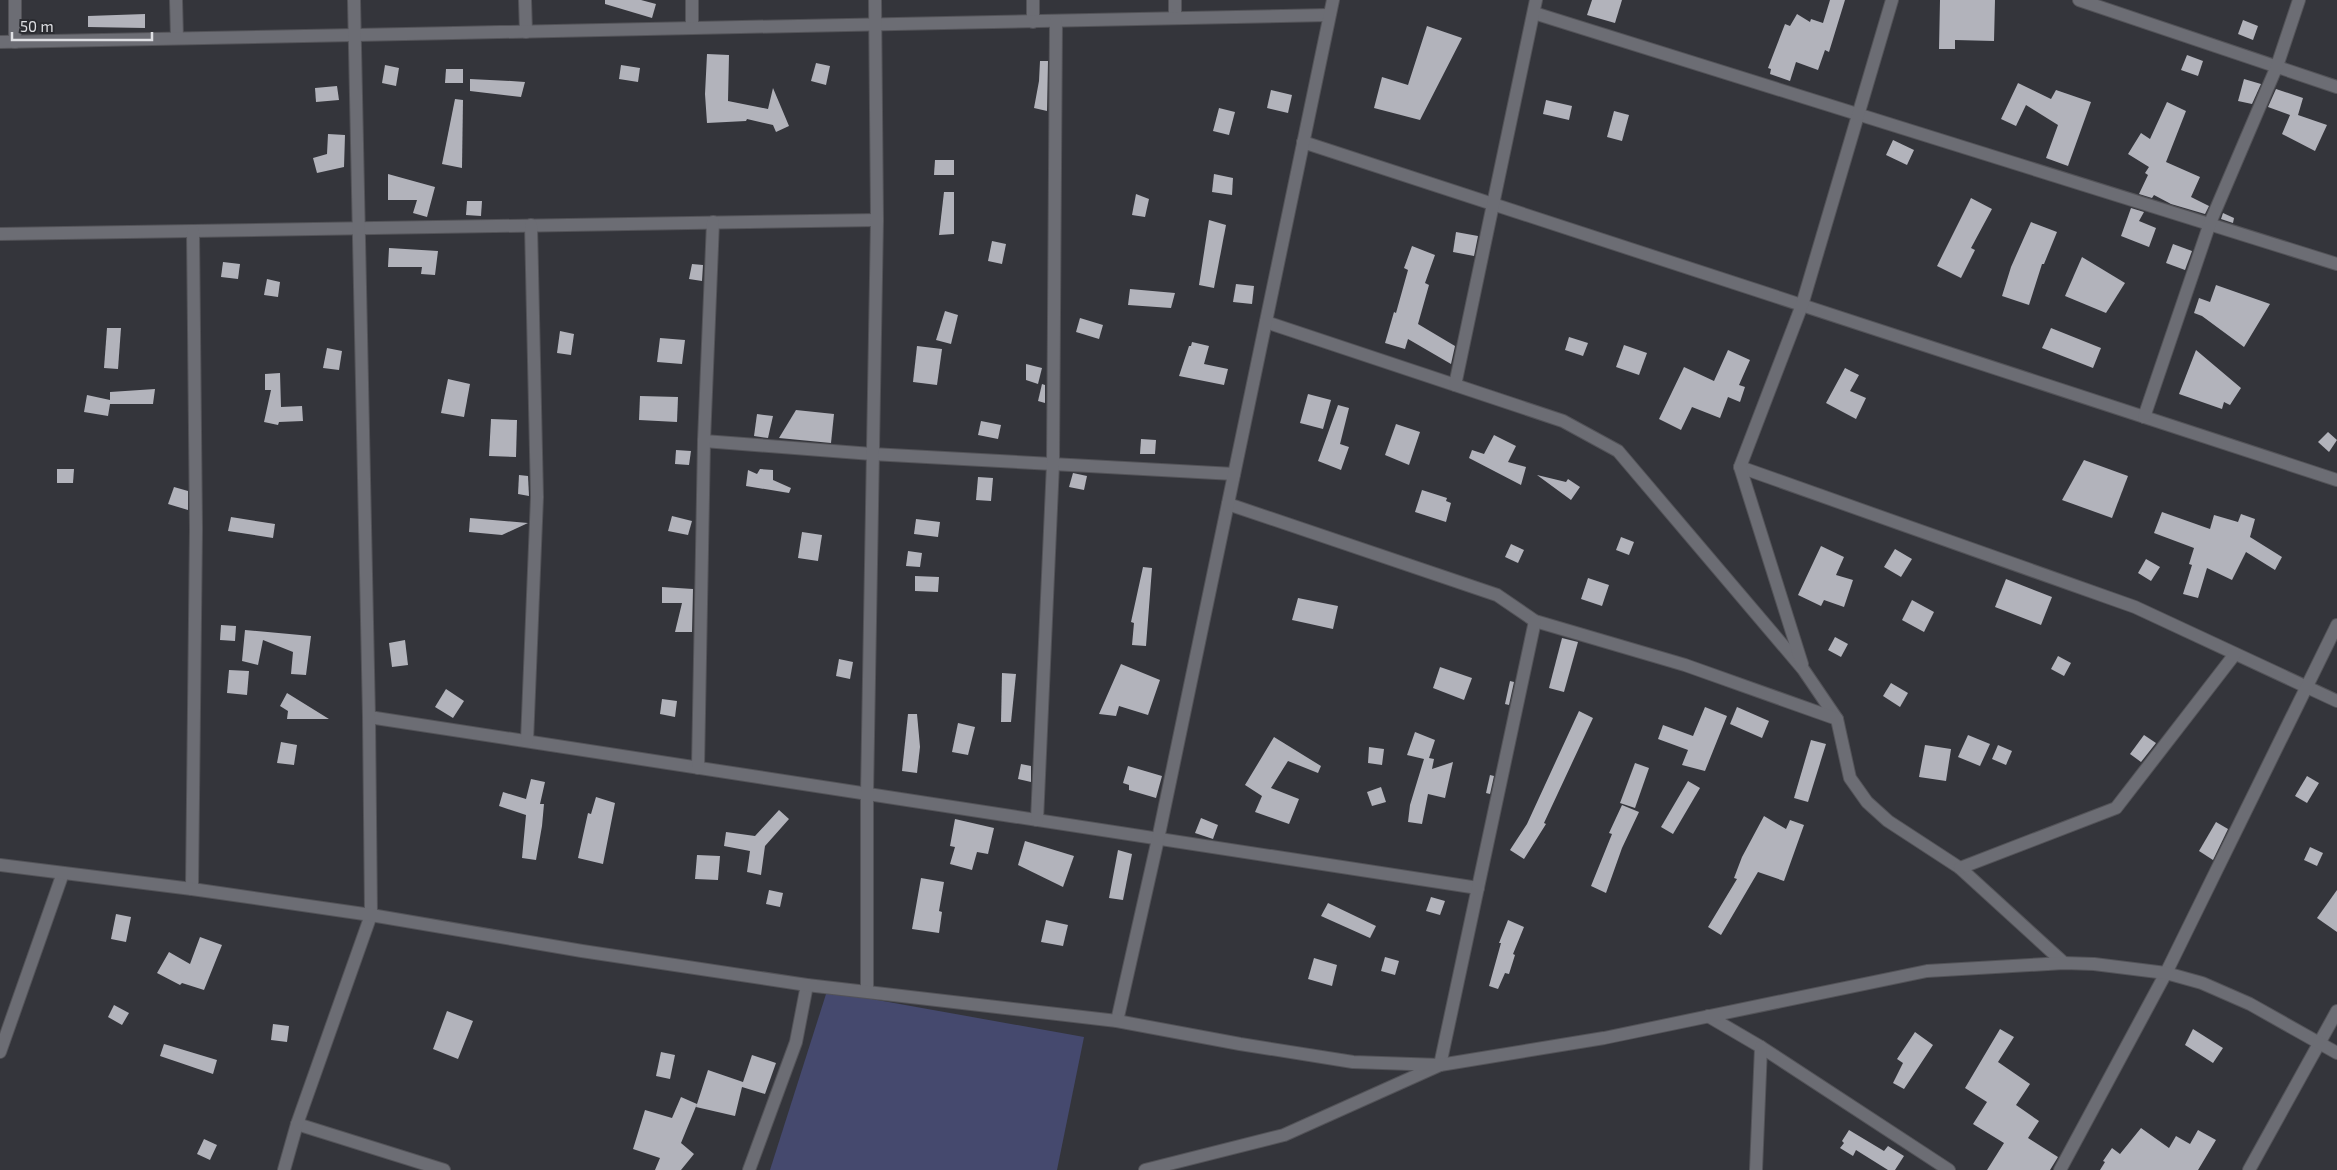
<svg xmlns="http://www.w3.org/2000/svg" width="2337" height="1170" font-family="'Exo 2',sans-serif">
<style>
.green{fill:#45496e}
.building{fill:#b2b3bb}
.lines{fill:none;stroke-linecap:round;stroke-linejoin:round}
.street-casing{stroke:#535358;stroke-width:14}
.secondary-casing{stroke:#535358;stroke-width:14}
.street{stroke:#6c6d74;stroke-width:12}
.secondary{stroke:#6c6d74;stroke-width:12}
</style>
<rect width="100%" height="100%" fill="#34353b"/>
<polygon class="green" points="827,991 1084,1037 1057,1170 770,1170"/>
<g class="building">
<polygon points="605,0 641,0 656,4 652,18 605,4"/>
<polygon points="1592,0 1622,0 1615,23 1587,15"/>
<polygon points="1830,0 1845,0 1829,52 1825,50 1818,70 1796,62 1790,81 1770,74 1771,69 1768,68 1785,24 1790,26 1797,14 1810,22 1811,19 1823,23"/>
<polygon points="1940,0 1995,0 1994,41 1955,40 1955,49 1939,49"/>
<polygon points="145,14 145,28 88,27 88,16"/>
<polygon points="2243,20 2258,26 2253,40 2238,34"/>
<polygon points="1427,26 1462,38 1420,120 1374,108 1382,77 1408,85"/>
<polygon points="707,54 729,55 728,101 768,109 773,88 789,126 776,132 773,125 747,119 746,121 707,123 705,94"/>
<polygon points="2187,55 2203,61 2198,76 2181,70"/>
<polygon points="1040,61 1048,61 1047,111 1034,108 1039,81"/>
<polygon points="816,63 830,66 826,85 811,81"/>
<polygon points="385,65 399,68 396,86 382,83"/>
<polygon points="621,65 640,68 638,82 619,79"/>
<polygon points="446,69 463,69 463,83 445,83"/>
<polygon points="470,79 511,81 525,82 521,97 470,91"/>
<polygon points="2244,79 2261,84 2252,104 2238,101"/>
<polygon points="2018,83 2051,99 2056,90 2091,102 2068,166 2046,158 2058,125 2026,105 2016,126 2001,119"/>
<polygon points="337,86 339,100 316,102 315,88"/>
<polygon points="2276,89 2303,98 2298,115 2327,125 2315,151 2282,134 2290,115 2268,107"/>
<polygon points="1271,90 1292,95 1288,113 1267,108"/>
<polygon points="455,99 463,100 462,168 442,164"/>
<polygon points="1546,100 1572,106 1569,120 1543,114"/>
<polygon points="2167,102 2186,111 2166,162 2200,177 2191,197 2209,206 2205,214 2171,204 2154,195 2152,198 2139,194 2148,175 2145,173 2149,167 2128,154 2141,133 2150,139"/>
<polygon points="1219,108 1235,112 1229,135 1213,131"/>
<polygon points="1614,111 1629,115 1622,141 1607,137"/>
<polygon points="328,134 345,135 344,167 317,173 313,158 327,154"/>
<polygon points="1893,140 1914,150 1907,165 1886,155"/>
<polygon points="935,160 954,160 954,175 934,175"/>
<polygon points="388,174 435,187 427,217 413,213 417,200 388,200"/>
<polygon points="1214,174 1233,178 1232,195 1212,192"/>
<polygon points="944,192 954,192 954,234 939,235"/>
<polygon points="1136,194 1149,199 1145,217 1132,215"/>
<polygon points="1971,198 1992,209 1971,248 1975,250 1961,278 1937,266"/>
<polygon points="467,201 482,201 481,216 466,215"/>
<polygon points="2131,208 2144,212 2139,221 2156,228 2149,247 2121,236"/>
<polygon points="2223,213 2234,218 2233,223 2221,219"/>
<polygon points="1209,220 1226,225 1214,288 1199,285"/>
<polygon points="2031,222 2057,232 2044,264 2042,264 2029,305 2002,296 2011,267"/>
<polygon points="1456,232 1478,236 1474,256 1453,252"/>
<polygon points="992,241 1006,244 1002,264 988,261"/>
<polygon points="2173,244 2192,251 2185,270 2166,263"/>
<polygon points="1412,246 1435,255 1425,283 1429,285 1418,324 1455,346 1451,364 1408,339 1405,349 1385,343 1394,312 1396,313 1408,270 1404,268"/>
<polygon points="389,248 438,251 435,275 421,274 422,267 388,267"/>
<polygon points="2082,257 2125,283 2106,313 2065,296"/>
<polygon points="223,262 240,264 238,279 221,277"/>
<polygon points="692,264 703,265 702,281 689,279"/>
<polygon points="267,279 280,282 278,297 264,295"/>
<polygon points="1236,284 1254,286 1252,304 1233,302"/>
<polygon points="2216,285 2270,304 2244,347 2202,316 2194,313 2199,298 2210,302"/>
<polygon points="1130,289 1175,293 1171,308 1128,305"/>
<polygon points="945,311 958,315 951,344 936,340"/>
<polygon points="1080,318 1103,325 1099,339 1076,332"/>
<polygon points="107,328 121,328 118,369 104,368"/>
<polygon points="2051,328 2101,348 2093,368 2042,348"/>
<polygon points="560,331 574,334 571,355 557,353"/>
<polygon points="1569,337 1588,343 1583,356 1565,350"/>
<polygon points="660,338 685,340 682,364 657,362"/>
<polygon points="1192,342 1209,346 1204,364 1228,369 1224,385 1179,376 1189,346 1191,346"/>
<polygon points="1624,345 1647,353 1639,375 1616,367"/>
<polygon points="917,346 942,349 937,385 913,382"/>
<polygon points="327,348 342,351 339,370 323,368"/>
<polygon points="1728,350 1750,360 1739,385 1745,387 1740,402 1728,397 1720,418 1692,407 1681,430 1659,419 1684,367 1714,381"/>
<polygon points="2196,350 2241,388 2230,405 2224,402 2222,409 2179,394"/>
<polygon points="1026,364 1042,368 1038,384 1026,380"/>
<polygon points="1845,368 1859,375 1850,391 1866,398 1856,419 1826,403"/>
<polygon points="280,373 281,407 302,406 303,421 279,422 278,425 264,422 271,390 265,390 265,374"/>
<polygon points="448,379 470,384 464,417 441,413"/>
<polygon points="1042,384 1045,385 1045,403 1038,401"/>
<polygon points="155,389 153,404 110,404 108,416 84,412 87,395 110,400 110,392"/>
<polygon points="1308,394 1331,400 1323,429 1300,423"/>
<polygon points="640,396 678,397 677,422 639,420"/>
<polygon points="1338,405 1349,408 1340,444 1349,447 1341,470 1318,461"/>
<polygon points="796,410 834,414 831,443 779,438"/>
<polygon points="757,414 773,416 768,438 754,436"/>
<polygon points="491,419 517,420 516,457 489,456"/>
<polygon points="981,421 1001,425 998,439 978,435"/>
<polygon points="1396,424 1420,432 1409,465 1385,455"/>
<polygon points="2328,432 2337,440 2329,452 2318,442"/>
<polygon points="1494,435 1516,446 1508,462 1526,467 1521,485 1469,458 1472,450 1484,454"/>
<polygon points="1141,439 1156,440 1155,454 1140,454"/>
<polygon points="676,450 691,451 689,465 675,464"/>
<polygon points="2084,460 2128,476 2112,518 2062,500"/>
<polygon points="57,469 74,469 73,483 57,483"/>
<polygon points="760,469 773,470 773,480 791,488 789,493 746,486 748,470 757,474"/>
<polygon points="1073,473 1087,476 1084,490 1069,487"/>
<polygon points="519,475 528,476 529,496 518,494"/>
<polygon points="1537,475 1566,482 1568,479 1580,487 1571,500"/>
<polygon points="978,477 993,478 991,501 976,500"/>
<polygon points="174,487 188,491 188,510 168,504"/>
<polygon points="1422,490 1447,498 1446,501 1451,503 1446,522 1415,512"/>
<polygon points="2162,512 2210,529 2214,515 2238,522 2241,514 2255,519 2250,537 2282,557 2275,570 2246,552 2232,580 2207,568 2198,598 2183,594 2192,565 2189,564 2194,548 2154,533"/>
<polygon points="672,516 692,521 688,535 668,531"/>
<polygon points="231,517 275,524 273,538 228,531"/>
<polygon points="470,518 528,523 502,535 469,532"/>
<polygon points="916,519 940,522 938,537 914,534"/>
<polygon points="802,532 822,535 818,561 798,558"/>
<polygon points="1621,537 1634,542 1629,555 1616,550"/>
<polygon points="1511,544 1524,550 1518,563 1505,557"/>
<polygon points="1821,546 1844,557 1836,575 1853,580 1844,607 1824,600 1821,606 1798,595"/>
<polygon points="1895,549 1912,559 1901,577 1884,567"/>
<polygon points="908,551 922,553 920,567 906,566"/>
<polygon points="2146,559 2160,567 2151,581 2138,573"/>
<polygon points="1143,567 1152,568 1146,646 1132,645 1134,623 1131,622"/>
<polygon points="915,576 939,577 938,592 915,591"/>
<polygon points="1588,578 1609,585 1602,606 1581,599"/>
<polygon points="2006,579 2052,597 2041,625 1995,607"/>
<polygon points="662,587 693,589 692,632 675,632 682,603 662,603"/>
<polygon points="1298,598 1338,606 1333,629 1292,620"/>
<polygon points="1912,600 1934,612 1924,632 1902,620"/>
<polygon points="221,625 236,626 235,641 220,640"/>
<polygon points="245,630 311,636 306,675 291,674 293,652 263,640 258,665 242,661"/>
<polygon points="1835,637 1848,644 1841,657 1828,650"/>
<polygon points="1562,638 1578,642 1564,692 1549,688"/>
<polygon points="405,640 408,665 392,667 389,643"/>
<polygon points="2058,656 2071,663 2064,676 2051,669"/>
<polygon points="839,659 853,662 850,679 836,676"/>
<polygon points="1121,664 1160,680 1148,715 1119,706 1116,716 1099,714"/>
<polygon points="1440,667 1472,678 1464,700 1433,688"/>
<polygon points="229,670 249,671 247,695 227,693"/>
<polygon points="1002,673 1016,674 1011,722 1001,722"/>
<polygon points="1510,681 1514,682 1509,705 1505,704"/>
<polygon points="1891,683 1908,693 1900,707 1883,696"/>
<polygon points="446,689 464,701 453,718 435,707"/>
<polygon points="287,693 329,719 287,719 288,711 280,706"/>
<polygon points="662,699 677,701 675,717 660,714"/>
<polygon points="1705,707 1727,716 1705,771 1682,765 1688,750 1658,739 1663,725 1693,736"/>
<polygon points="1737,707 1769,721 1762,738 1730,724"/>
<polygon points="1579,711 1593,718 1544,823 1546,824 1524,859 1510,850 1527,824"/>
<polygon points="908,714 917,714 920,747 917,773 902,771"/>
<polygon points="958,723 975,727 968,755 952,752"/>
<polygon points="1415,732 1435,740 1429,758 1434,759 1432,769 1453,762 1445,798 1428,794 1422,824 1408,822 1410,805 1424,759 1407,755"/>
<polygon points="1968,735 1990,744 1980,766 1958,757"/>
<polygon points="2144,735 2156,743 2141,762 2130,754"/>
<polygon points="1274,737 1321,766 1318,773 1288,761 1271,788 1299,799 1289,824 1255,812 1262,796 1245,785"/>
<polygon points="1811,740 1826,744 1808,802 1794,798"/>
<polygon points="281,742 297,745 294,765 277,763"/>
<polygon points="1925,745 1951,749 1946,781 1919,777"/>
<polygon points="1998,745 2012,751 2006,765 1992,759"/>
<polygon points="1369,747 1384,749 1382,765 1368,763"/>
<polygon points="1635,763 1649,768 1635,808 1620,803"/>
<polygon points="1021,764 1031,766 1031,782 1018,779"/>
<polygon points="1128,766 1162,776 1156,798 1129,790 1129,785 1123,783"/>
<polygon points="1490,775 1494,776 1490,794 1486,793"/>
<polygon points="2307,776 2319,783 2307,803 2295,796"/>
<polygon points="531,779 545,782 540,804 544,804 542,826 536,860 522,858 526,815 499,806 503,792 526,799"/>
<polygon points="1688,781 1700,788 1673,834 1661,827"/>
<polygon points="1381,787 1386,802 1372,806 1367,792"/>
<polygon points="596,797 615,803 603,864 578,858 588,813 591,814"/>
<polygon points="1622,805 1639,812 1622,848 1606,893 1591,886 1612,834 1609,833"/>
<polygon points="779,810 789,819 765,846 761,875 747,872 750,851 724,846 726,832 755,836"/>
<polygon points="1764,816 1786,829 1790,820 1804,825 1784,881 1758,872 1721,935 1708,927 1737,879 1734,878 1742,857"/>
<polygon points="1201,818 1218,825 1213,839 1195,833"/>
<polygon points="955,819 994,828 988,854 977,852 972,870 950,864 955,847 950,846"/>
<polygon points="2216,822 2228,829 2213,860 2199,851"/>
<polygon points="1025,841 1074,856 1063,887 1018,865"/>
<polygon points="2310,847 2323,853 2317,866 2304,860"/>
<polygon points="1118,850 1132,854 1123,900 1109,898"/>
<polygon points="697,855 720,856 718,880 695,879"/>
<polygon points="921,878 944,882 939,911 942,912 939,933 912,929"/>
<polygon points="769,890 783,893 780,907 766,904"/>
<polygon points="2337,890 2337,932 2317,918"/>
<polygon points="1431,897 1445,901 1440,915 1426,911"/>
<polygon points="1328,903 1376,926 1370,938 1321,916"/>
<polygon points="116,914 131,917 126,942 111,939"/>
<polygon points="1046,920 1068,925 1063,946 1041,942"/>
<polygon points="1508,920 1524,927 1513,954 1515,955 1509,974 1505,973 1498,989 1489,986 1501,943 1499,943"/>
<polygon points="200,937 222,945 204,990 182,983 180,985 157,973 169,952 190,964"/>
<polygon points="1385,957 1399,961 1395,975 1381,971"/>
<polygon points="1314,958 1337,965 1332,986 1308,979"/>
<polygon points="114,1005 129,1013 122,1025 108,1017"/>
<polygon points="447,1011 473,1021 458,1059 433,1049"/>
<polygon points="273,1024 289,1026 287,1042 271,1040"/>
<polygon points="2000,1029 2014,1037 1998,1062 2030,1084 2016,1105 2039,1121 2028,1138 2058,1157 2050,1170 1987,1170 2004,1143 1973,1124 1987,1102 1965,1088"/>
<polygon points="2193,1029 2223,1048 2213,1063 2185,1045"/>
<polygon points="1915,1032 1933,1045 1904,1089 1893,1083 1903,1063 1897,1059"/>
<polygon points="164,1044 217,1060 213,1074 160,1056"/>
<polygon points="661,1052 675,1055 670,1079 656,1076"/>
<polygon points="752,1055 776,1063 765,1094 742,1087 735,1116 696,1107 697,1104 681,1143 694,1154 681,1170 655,1170 660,1158 633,1149 645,1110 672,1118 681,1097 697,1104 708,1070 743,1082"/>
<polygon points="2141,1128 2169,1148 2176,1136 2190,1144 2198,1130 2216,1140 2198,1170 2100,1170 2105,1162 2103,1161 2112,1148 2120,1154"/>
<polygon points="1849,1130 1884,1151 1888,1146 1904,1156 1895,1170 1888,1170 1856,1150 1853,1156 1840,1148 1844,1143 1842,1141"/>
<polygon points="204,1139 217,1145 210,1160 197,1154"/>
</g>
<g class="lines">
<defs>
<g id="street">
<polyline points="15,0 15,42"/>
<polyline points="176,0 177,38"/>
<polyline points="525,0 526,32"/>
<polyline points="1033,0 1033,22"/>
<polyline points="1175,0 1175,18"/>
<polyline points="2079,0 2337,87"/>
<polyline points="1534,13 2337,264"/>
<polyline points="692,27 692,0"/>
<path d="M0,42C443,33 886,25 1329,15"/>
<polyline points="1303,142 2337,480"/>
<polyline points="0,234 877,220"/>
<polyline points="1266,322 1563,421 1618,451 1803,669 1837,719"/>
<polyline points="1455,385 1536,0"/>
<polyline points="2144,417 2210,223 2277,66 2299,0"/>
<polyline points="704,441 872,454 1234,474"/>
<polyline points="1740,467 2135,607 2337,701"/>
<polyline points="1228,504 1497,595 1535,621 1685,665 1837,719 1850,778 1867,802 1888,821 1960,868 2064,963"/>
<polyline points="1802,664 1740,467 1802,305 1892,0"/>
<polyline points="369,717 1478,888"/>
<polyline points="527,741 537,497 531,225"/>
<polyline points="698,768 704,441 713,222"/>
<polyline points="1037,820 1053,464 1056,21"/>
<polyline points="1960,868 2116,808 2235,654"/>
<polyline points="192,889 196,529 193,231"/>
<polyline points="867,991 867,794 877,220 875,0"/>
<polyline points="1708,1016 1761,1047 1949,1170"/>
<polyline points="1117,1021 1158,839 1333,0"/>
<polyline points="0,1052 63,873"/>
<polyline points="297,1124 444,1170"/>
<polyline points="284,1170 297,1124 371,915 369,717 354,0"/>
<polyline points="749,1170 796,1042 807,985"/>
<polyline points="1145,1170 1284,1135 1440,1065 1535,621"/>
<polyline points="1756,1170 1761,1047"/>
<polyline points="2060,1170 2166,973 2337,625"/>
<polyline points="2249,1170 2337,1011"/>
</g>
<polyline id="secondary" points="0,865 192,889 371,915 582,951 807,985 1117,1021 1240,1044 1353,1062 1440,1065 1604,1038 1927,971 2064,963 2094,964 2166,973 2202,983 2250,1004 2337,1053"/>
</defs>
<use href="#street" class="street-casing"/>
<use href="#secondary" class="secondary-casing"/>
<use href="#street" class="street"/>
<use href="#secondary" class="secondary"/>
</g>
<path d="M12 32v8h140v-8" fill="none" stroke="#dfe0e4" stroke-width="2.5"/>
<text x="20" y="32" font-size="15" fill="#dfe0e4" stroke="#2a2b30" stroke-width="4" paint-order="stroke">50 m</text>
</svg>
